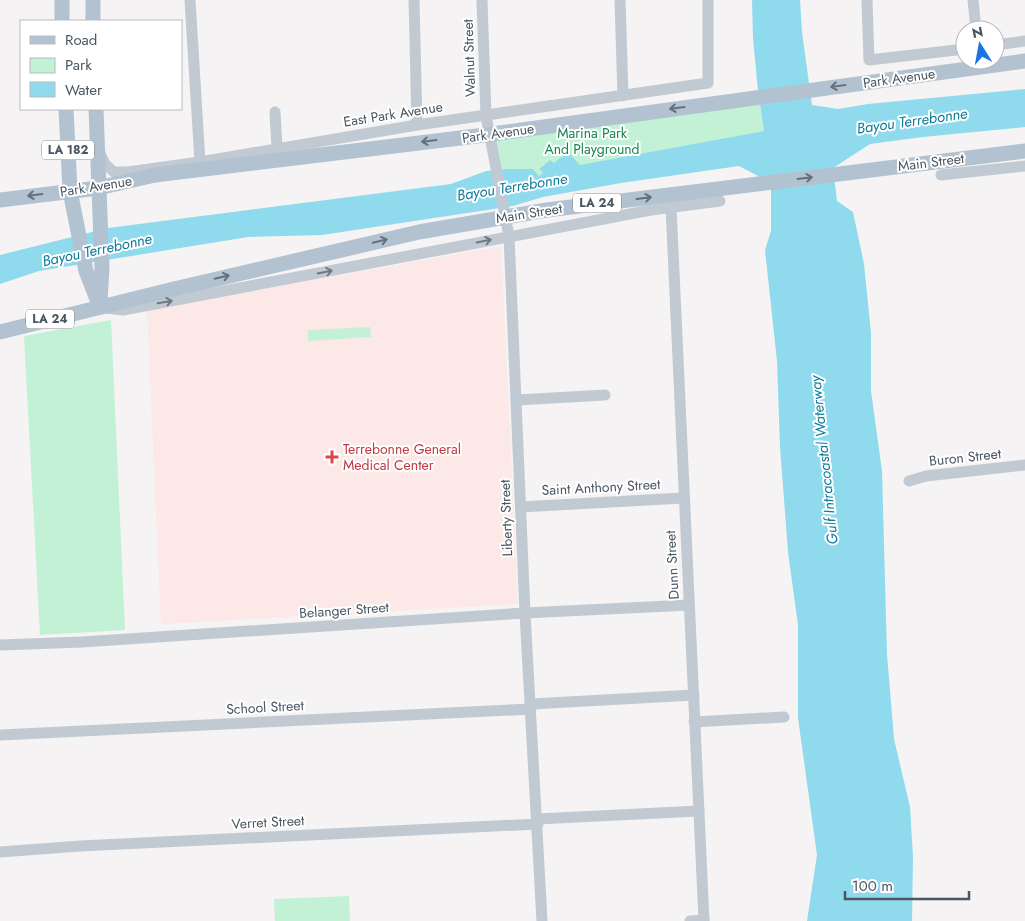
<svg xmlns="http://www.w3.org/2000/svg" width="1025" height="921" font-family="Jost,sans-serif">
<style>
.medical{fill:#fce8e6}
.green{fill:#c3f1d5}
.water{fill:#90daee}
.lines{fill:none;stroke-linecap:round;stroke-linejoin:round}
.minor{stroke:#c1cad2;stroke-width:11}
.major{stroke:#b3c2d1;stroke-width:15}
.major-bridge{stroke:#b3c2d1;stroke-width:15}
.oneway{stroke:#64717d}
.oneway2{stroke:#6e7983}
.health-dot{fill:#e0444e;stroke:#fff;stroke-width:2}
.labels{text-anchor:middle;stroke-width:4;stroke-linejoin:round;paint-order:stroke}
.shield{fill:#fff;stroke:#808990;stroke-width:1}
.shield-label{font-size:12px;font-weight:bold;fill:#4a5661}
.street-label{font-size:14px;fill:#4a5661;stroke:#fff}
.park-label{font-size:14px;fill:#17864f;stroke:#fff}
.health-label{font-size:14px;fill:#be3a42;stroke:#fff;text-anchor:start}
.water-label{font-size:15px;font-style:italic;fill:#0c7c9b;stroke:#fff}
</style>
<rect width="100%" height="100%" fill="#f5f3f3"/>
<polygon class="medical" points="501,246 518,604 161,624 147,310"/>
<g class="green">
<polygon points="759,99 764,131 580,166 554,163 550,160 539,169 543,173 539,176 533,169 497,170 489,132"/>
<polygon points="111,320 125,630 40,635 24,336"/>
<polygon points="370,327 371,337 308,341 308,330"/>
<polygon points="349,896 350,921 275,921 274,899"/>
</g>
<polygon class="water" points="752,0 800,0 802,32 812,105 838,109 868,104 1025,89 1025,127 923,137 870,144 833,168 837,201 853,212 864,264 871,333 871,391 882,471 887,654 894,739 910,807 913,857 912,921 807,921 817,855 798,718 798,625 788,552 780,447 777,361 765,250 771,231 771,190 758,176 739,166 621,183 543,197 513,206 322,235 248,237 39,271 0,284 0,255 108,228 451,184 486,171 507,169 533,169 539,176 543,173 539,169 550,160 554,163 568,152 580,165 764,131 758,91 753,38"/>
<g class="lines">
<g class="minor">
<polyline points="190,0 200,162"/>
<polyline points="414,0 417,125"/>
<polyline points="482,0 486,116 509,236 525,613 542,921"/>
<polyline points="620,0 623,96"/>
<polyline points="867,0 869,60 965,49"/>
<polyline points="973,0 976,30"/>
<polyline points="995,45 1025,41"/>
<polyline points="275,112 277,148"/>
<polyline points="99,151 105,164 114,172 128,172 200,162 417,125 708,83 708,0"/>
<polyline points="941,175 1025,166"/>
<polyline points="671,207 704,921"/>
<polyline points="106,308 123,310 651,210 720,201"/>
<polyline points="517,400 605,395"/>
<polyline points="909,481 926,476 1025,465"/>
<polyline points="521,507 683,498"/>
<polyline points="0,645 82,642 525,613 689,605"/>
<polyline points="531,704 694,695"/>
<polyline points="694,722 784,717"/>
<polyline points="0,735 531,709"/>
<polyline points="537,819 699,811"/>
<polyline points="0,852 80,846 538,824"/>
<polyline points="690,921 704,920"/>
</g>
<g class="major">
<polyline points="62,0 62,21"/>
<polyline points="93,0 93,21"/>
<polyline points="66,109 70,191 86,271 100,307"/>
<polyline points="96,109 102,268 100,301"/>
<polyline points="0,200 98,188 155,175"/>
<polyline points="0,332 174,289"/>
</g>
<g class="major-bridge">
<polyline points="155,175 485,135 1025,61"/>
<polyline points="174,289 419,232 547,210 1025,151"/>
</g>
</g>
<defs><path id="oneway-shaft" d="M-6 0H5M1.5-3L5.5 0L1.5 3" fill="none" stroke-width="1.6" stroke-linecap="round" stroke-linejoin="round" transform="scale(1.25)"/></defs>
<g class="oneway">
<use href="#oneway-shaft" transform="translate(838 86) rotate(172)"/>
<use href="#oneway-shaft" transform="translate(677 108) rotate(173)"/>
<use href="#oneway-shaft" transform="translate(429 141) rotate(173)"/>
<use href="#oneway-shaft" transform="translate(805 178) rotate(-7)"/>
<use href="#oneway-shaft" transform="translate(35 195) rotate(173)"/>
<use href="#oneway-shaft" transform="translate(644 198) rotate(-7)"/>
<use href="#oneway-shaft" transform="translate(380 241) rotate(-13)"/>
<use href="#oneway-shaft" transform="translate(222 277) rotate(-13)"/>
</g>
<g class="oneway2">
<use href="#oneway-shaft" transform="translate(484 241) rotate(-11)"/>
<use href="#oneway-shaft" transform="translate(325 272) rotate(-11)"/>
<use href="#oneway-shaft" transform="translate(165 302) rotate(-10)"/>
</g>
<path class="health-dot" d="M329.5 449.5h5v5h5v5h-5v5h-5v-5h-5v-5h5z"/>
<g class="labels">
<g class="shield">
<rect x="42" y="140.5" width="52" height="19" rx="4"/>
<rect x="573" y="193.5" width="48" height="19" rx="4"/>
<rect x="26" y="309.5" width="48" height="19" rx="4"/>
</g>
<g class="shield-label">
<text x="68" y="154">LA 182</text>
<text x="597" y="207">LA 24</text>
<text x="50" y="323">LA 24</text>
</g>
<g class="street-label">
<text transform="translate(469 58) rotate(-92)" y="5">Walnut Street</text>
<text transform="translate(899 78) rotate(-8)" y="5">Park Avenue</text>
<text transform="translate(393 114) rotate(-9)" y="5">East Park Avenue</text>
<text transform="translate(498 133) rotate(-8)" y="5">Park Avenue</text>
<text transform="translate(931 162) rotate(-7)" y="5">Main Street</text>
<text transform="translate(96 186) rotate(-9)" y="5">Park Avenue</text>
<text transform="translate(529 213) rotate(-9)" y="5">Main Street</text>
<text transform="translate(965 457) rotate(-6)" y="5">Buron Street</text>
<text transform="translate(601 487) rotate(-3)" y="5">Saint Anthony Street</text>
<text transform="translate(506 518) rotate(-92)" y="5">Liberty Street</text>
<text transform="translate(672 565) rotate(-93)" y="5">Dunn Street</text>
<text transform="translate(344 610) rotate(-4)" y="5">Belanger Street</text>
<text transform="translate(265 707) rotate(-3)" y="5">School Street</text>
<text transform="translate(268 822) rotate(-3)" y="5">Verret Street</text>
</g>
<g class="park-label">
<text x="592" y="138">Marina Park<tspan x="592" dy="16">And Playground</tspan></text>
</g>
<g class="health-label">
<text x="343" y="454">Terrebonne General<tspan x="343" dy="16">Medical Center</tspan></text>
</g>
<g class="water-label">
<text transform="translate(912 121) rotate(-8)" y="5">Bayou Terrebonne</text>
<text transform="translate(512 187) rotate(-9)" y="5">Bayou Terrebonne</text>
<text transform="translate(97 250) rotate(-12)" y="5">Bayou Terrebonne</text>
<text transform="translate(824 460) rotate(-96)" y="5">Gulf Intracoastal Waterway</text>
</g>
</g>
<rect x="20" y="20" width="162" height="90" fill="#ffffff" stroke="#b7bbc0"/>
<rect x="30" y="36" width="25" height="8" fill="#b3c2d1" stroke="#b7bbc0"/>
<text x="65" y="45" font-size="15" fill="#4a5661">Road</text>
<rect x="30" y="58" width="25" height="15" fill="#c3f1d5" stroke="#b7bbc0"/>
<text x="65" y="70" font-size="15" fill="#4a5661">Park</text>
<rect x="30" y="82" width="25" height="15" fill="#90daee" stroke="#b7bbc0"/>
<text x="65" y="95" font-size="15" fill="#4a5661">Water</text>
<g transform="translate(980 45) rotate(349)"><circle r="24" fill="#ffffff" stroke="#b7bbc0"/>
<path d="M0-4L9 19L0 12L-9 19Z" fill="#1a73e8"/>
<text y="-8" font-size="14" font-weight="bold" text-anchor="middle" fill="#4a5661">N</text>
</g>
<path d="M845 891v8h124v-8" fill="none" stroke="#4a5661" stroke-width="2.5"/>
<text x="852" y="891" font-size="15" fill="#4a5661" stroke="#ffffff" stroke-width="4" paint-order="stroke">100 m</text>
</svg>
